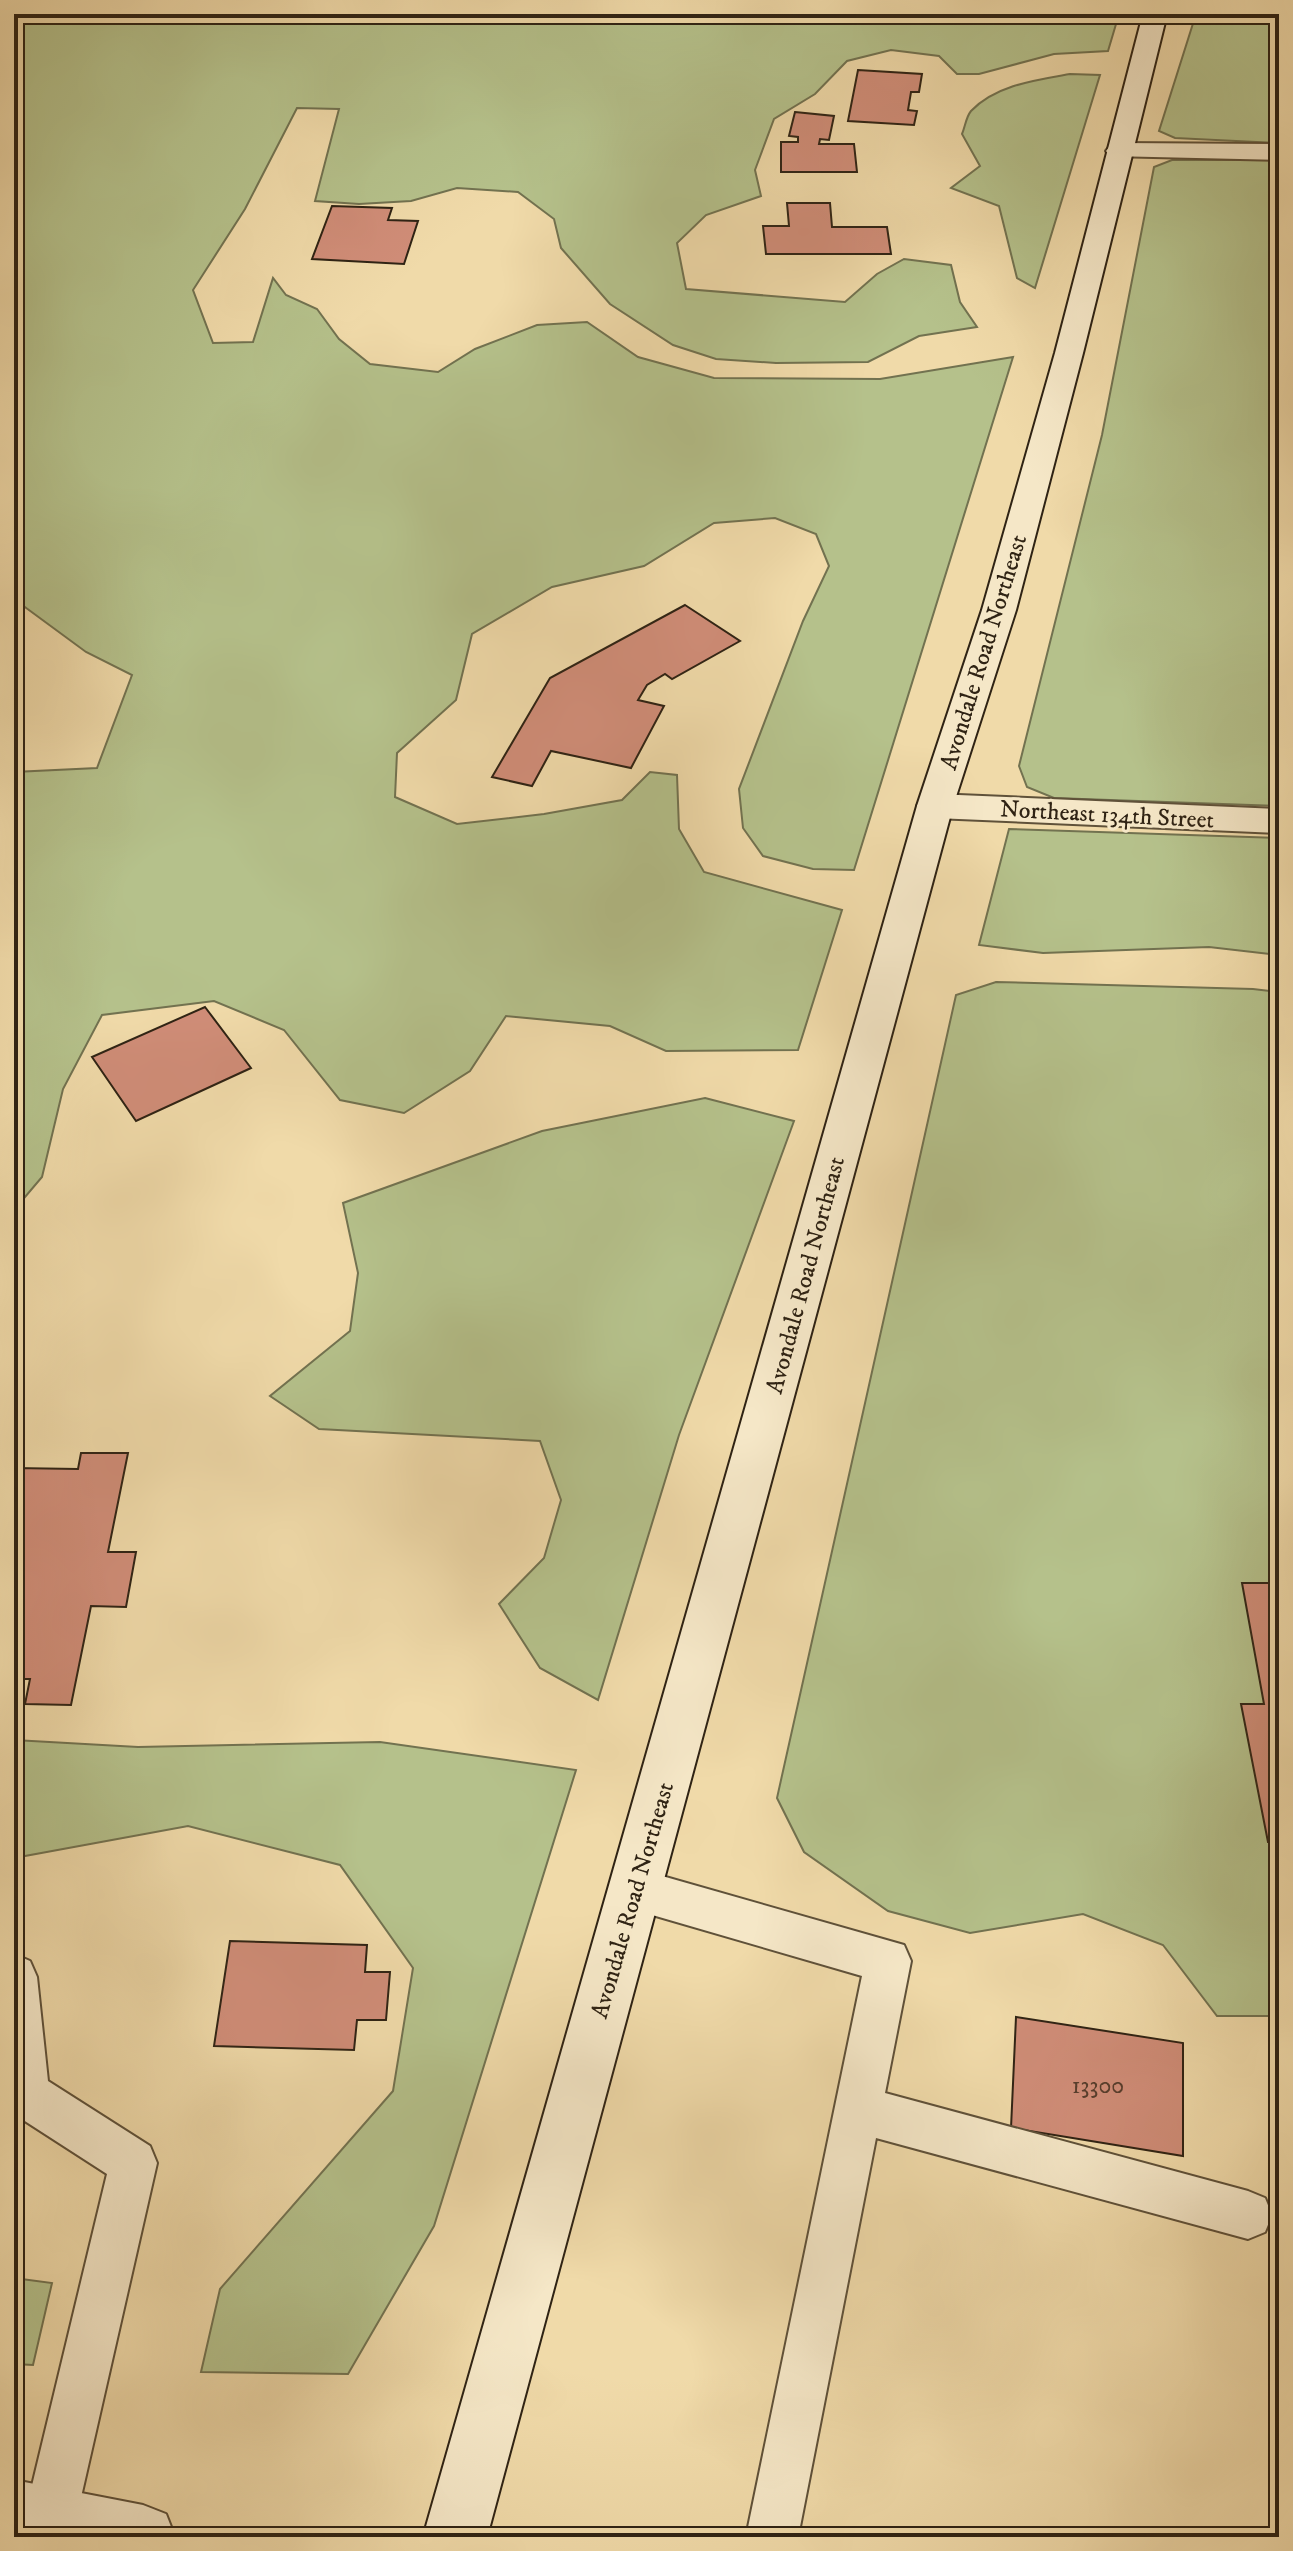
<svg xmlns="http://www.w3.org/2000/svg" width="1293" height="2551" font-family="'IM FELL DW Pica',serif">
<style>
.green{fill:#b5c18b;stroke:#727250;stroke-width:2}
.building{fill:#d08d78;stroke:#2f2314;stroke-width:2}
.lines{fill:none;stroke-linecap:round;stroke-linejoin:round}
.service-casing{stroke:#5f5139;stroke-width:4}
.minor-casing{stroke:#5f5139;stroke-width:4}
.secondary-casing{stroke:#2f2314;stroke-width:4}
.service{fill:#f5e7c7;fill-rule:evenodd}
.minor{fill:#f5e7c7;fill-rule:evenodd}
.secondary{fill:#f5e7c7;fill-rule:evenodd}
.labels{text-anchor:middle;stroke-width:6;stroke-linejoin:round;paint-order:stroke}
.street-label{font-size:24px;fill:#2f2314;stroke:#f5e7c7}
.near-number-label{font-size:24px;fill:#573e2d}
</style>
<rect width="100%" height="100%" fill="#f0daa9"/>
<filter id="stains"><feTurbulence type="fractalNoise" baseFrequency=".0025" numOctaves="4"/><feColorMatrix values="0 0 0 0 .2 0 0 0 0 .09 0 0 0 0 .02 0 0 0 .5 -.17"/></filter>
<radialGradient id="worn" r=".72"><stop offset=".6" stop-color="#630" stop-opacity="0"/><stop offset="1" stop-color="#630" stop-opacity=".3"/></radialGradient>
<g class="green">
<path d="M14,14H505C534,20 578,29 605,14H1119L1108,51L1054,54L979,74H957L939,56L891,50L847,61L815,94L774,119L755,170L761,196L706,215L677,243L686,289L845,302L877,274L904,259L951,265L960,302L977,327L919,336L868,362L776,363L716,359L673,345L610,304L561,248L554,219L518,192L457,188L411,201L359,204L315,201L339,109L297,108L245,209L193,290L213,343L253,342L273,278L286,295L317,309L339,339L370,364L438,372L475,349L537,325L587,322L638,357L714,378L880,379L1013,357L854,870L813,869L763,856L743,828L739,789L803,621L829,566L816,534L775,518L714,523L644,566L552,587L472,634L456,700L397,753L395,797L457,824L544,814L622,800L650,772L677,775L679,829L704,872L842,910L798,1050L666,1051L610,1026L506,1016L470,1071L404,1113L340,1100L284,1030L214,1001L102,1015L63,1089L42,1177L14,1210V772L97,768L132,675L86,652L14,599Z"/>
<polygon points="1196,14 1279,14 1279,143 1175,138 1159,131"/>
<path d="M1070,74L1100,75L1035,288L1017,278L999,206L951,188L980,166L962,134C965,127 966,117 971,111C996,85 1036,80 1070,74Z"/>
<polygon points="1172,160 1279,160 1279,806 1054,798 1027,787 1019,766 1102,435 1154,167"/>
<polygon points="1009,829 1279,838 1279,955 1209,947 1043,953 979,945"/>
<polygon points="996,982 1253,989 1279,992 1279,2016 1217,2016 1163,1945 1083,1914 970,1933 888,1911 804,1852 777,1798 956,995"/>
<polygon points="705,1098 794,1121 679,1435 598,1700 540,1668 499,1604 544,1558 561,1500 540,1441 319,1429 270,1396 350,1331 358,1273 343,1203 542,1131"/>
<polygon points="14,1740 138,1747 380,1742 576,1770 434,2226 348,2374 201,2372 220,2289 393,2091 413,1968 340,1865 188,1826 14,1858"/>
<polygon points="14,2278 52,2283 33,2365 14,2364"/>
</g>
<g class="building">
<polygon points="858,70 922,74 919,92 911,92 908,110 917,111 914,125 848,121"/>
<polygon points="795,112 834,116 829,140 820,139 819,144 854,144 857,172 781,172 781,142 798,142 798,137 789,136"/>
<polygon points="787,203 830,203 832,227 887,227 891,254 766,254 763,226 789,226"/>
<polygon points="332,206 392,208 388,220 418,221 404,264 312,259"/>
<polygon points="685,605 740,641 672,679 665,674 647,685 638,700 664,706 631,768 551,751 532,786 492,777 550,678"/>
<polygon points="205,1007 251,1068 136,1121 92,1057"/>
<polygon points="81,1453 128,1453 108,1552 136,1552 126,1607 91,1606 71,1705 25,1704 30,1679 14,1679 14,1468 78,1469"/>
<polygon points="1242,1583 1279,1583 1279,1843 1268,1842 1241,1704 1264,1704"/>
<polygon points="230,1941 367,1945 365,1972 390,1972 386,2020 357,2020 354,2050 214,2046"/>
<polygon points="1016,2017 1183,2043 1183,2156 1011,2128"/>
</g>
<g class="lines">
<defs>
<g id="service">
<polygon points="634,1868 904,1945 911,1961 885,2093 1248,2191 1265,2198 1272,2215 1265,2232 1248,2239 876,2138 798,2537 746,2537 862,1976 618,1905 612,1890 618,1875"/>
<polygon points="14,1954 30,1961 37,1977 48,2081 150,2146 157,2163 76,2519 69,2537 31,2537 24,2519 107,2174 14,2114"/>
</g>
<g id="minor">
<polygon points="1119,143 1279,144 1279,160 1110,156 1106,151 1110,146"/>
<polygon points="935,794 1279,809 1279,833 935,818 922,814 917,806 922,798"/>
<polygon points="14,2480 143,2505 166,2514 175,2537 14,2537"/>
</g>
<polygon id="secondary" points="1143,14 1167,14 1083,353 1016,610 953,806 487,2537 423,2537 917,806 982,610 1055,353"/>
</defs>
<use href="#service" class="service-casing"/>
<use href="#minor" class="minor-casing"/>
<use href="#secondary" class="secondary-casing"/>
<use href="#service" class="service"/>
<use href="#minor" class="minor"/>
<use href="#secondary" class="secondary"/>
</g>
<g class="labels">
<g class="street-label">
<text transform="translate(983 652) rotate(-73)" y="8">Avondale Road Northeast</text>
<text transform="translate(1107 814) rotate(3)" y="8">Northeast 134th Street</text>
<text transform="translate(805 1275) rotate(-75)" y="8">Avondale Road Northeast</text>
<text transform="translate(632 1900) rotate(-74)" y="8">Avondale Road Northeast</text>
</g>
<g class="near-number-label">
<text x="1098" y="2093">13300</text>
</g>
</g>
<rect width="1293" height="2551" fill="none" stroke="#f0daa9" stroke-width="48"/>
<rect x="16" y="16" width="1261" height="2519" fill="none" stroke="#2f2314" stroke-width="4"/>
<rect x="24" y="24" width="1245" height="2503" fill="none" stroke="#2f2314" stroke-width="2"/>
<rect width="100%" height="100%" filter="url(#stains)"/>
<rect width="100%" height="100%" fill="url(#worn)"/>
</svg>
